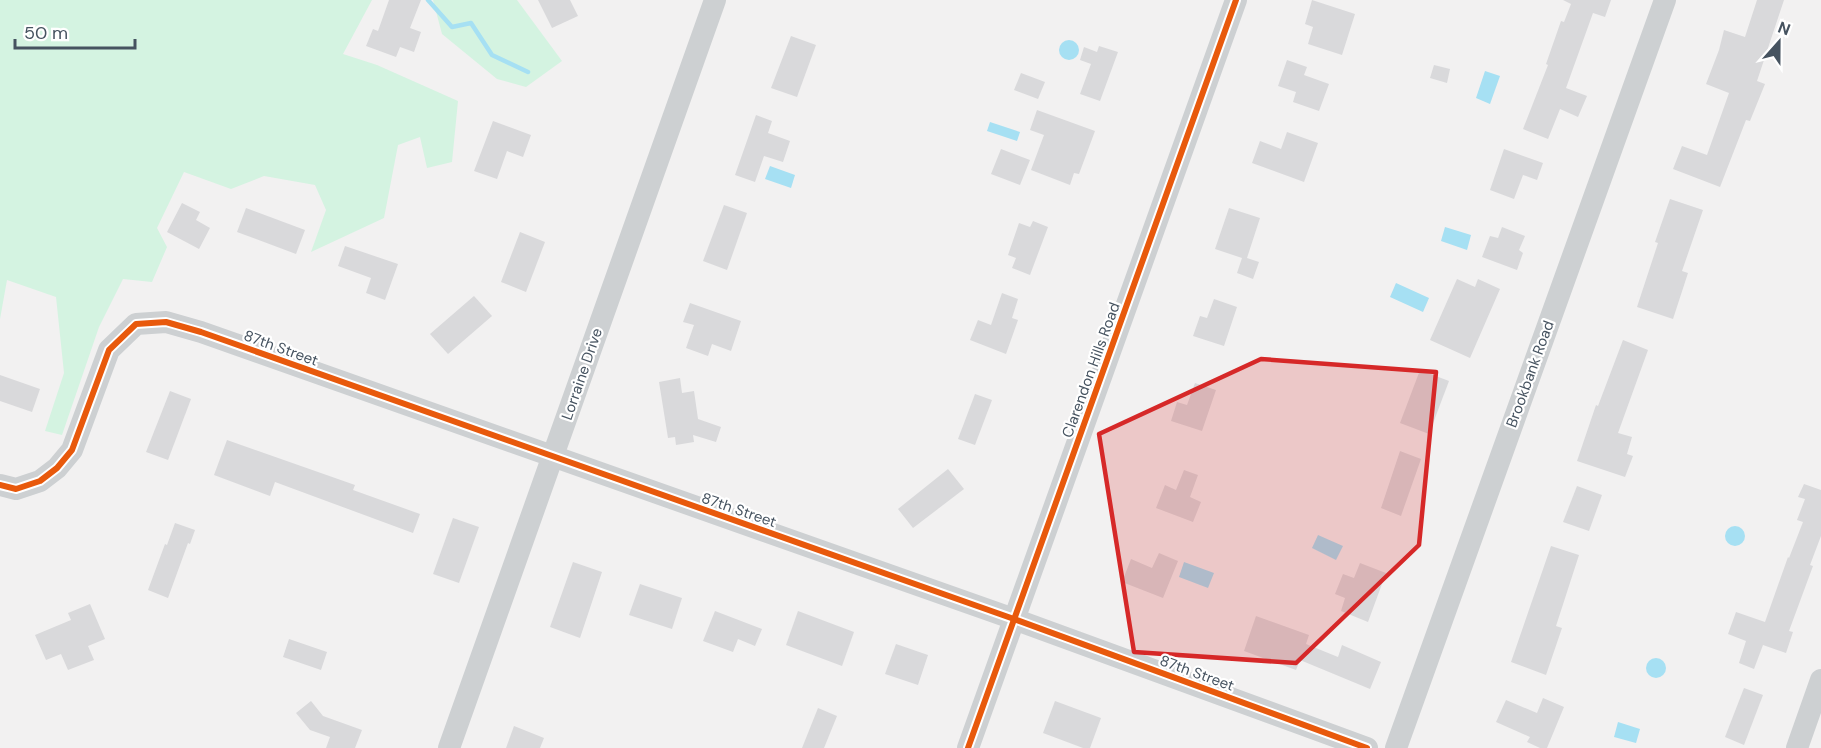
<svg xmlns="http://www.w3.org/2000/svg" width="1821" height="748" font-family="'DM Sans',sans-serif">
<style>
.green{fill:#d4f3e1}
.water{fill:#a6e0f3}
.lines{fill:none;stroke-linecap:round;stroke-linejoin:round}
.stream{stroke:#a6e0f3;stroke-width:4.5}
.building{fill:#d9d9db}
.minor{stroke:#cdd0d2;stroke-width:22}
.cycleway-casing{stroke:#fff;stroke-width:10}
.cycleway{stroke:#e8590c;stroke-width:6}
.marked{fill:#d62828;fill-opacity:0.2;stroke:#d62828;stroke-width:4.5;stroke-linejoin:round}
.labels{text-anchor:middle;stroke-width:4.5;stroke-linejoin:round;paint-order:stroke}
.street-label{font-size:15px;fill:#465360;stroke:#fff}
</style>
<rect width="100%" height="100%" fill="#f2f1f1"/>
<g class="green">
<polygon points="0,0 372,0 343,54 377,65 458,101 452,162 427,168 420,137 398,145 384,218 311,252 326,210 315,185 264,176 231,189 184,172 157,228 167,247 152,282 123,279 99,327 62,435 45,431 64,373 56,297 7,280 0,319"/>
<polygon points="433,0 517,0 562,61 526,87 497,79 442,34"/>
</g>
<g class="water">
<circle cx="1069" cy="50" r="10"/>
<polygon points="1485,71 1500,76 1490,104 1476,98"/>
<polygon points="990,122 1020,132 1017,141 987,131"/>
<polygon points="770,166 795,175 791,188 765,179"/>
<polygon points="1445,227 1471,235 1467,250 1441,241"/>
<polygon points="1396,283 1429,298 1423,312 1390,297"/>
<circle cx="1735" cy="536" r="10"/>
<polygon points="1318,535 1343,546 1336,560 1312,548"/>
<polygon points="1184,562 1214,573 1208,588 1179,577"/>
<circle cx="1656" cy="668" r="10"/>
<polygon points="1618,722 1640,729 1636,743 1614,737"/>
</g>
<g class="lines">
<polyline class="stream" points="428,0 452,27 471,23 492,55 528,72"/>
</g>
<g class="building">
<polygon points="389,0 421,0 410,28 421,32 414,52 400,47 396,57 366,46 373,29 378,31"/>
<polygon points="538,0 570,0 578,16 552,28"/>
<polygon points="1312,0 1355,14 1342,55 1308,44 1313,27 1305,24"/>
<polygon points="1563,0 1611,0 1605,17 1593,13 1566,88 1587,96 1578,117 1560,109 1548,139 1523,129 1548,65 1546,64 1561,21 1564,22 1571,4"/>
<polygon points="1757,0 1784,0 1757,81 1765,84 1750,121 1746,120 1720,187 1673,169 1682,146 1707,155 1729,93 1706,84 1719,50 1724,30 1745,37"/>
<polygon points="791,36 816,45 797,97 771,88"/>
<polygon points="1099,46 1118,52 1100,101 1080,94 1091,64 1080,60 1084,47 1097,52"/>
<polygon points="1287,60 1307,67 1304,75 1329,84 1319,111 1293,102 1296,92 1278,86"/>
<polygon points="1434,65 1450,69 1447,83 1430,78"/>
<polygon points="1021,73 1045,82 1038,99 1014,90"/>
<polygon points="1037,110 1095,131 1079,174 1074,173 1070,185 1031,170 1044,135 1030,130"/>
<polygon points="756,115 772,121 768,133 790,141 783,162 764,156 755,182 735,175"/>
<polygon points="493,121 531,135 523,157 507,151 497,179 474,171"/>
<polygon points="1287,132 1318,143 1304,182 1252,163 1260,141 1281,149"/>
<polygon points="1001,149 1030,160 1020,185 991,174"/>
<polygon points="1504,149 1543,163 1537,180 1523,175 1514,199 1490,190"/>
<polygon points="1670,199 1703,210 1682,271 1688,273 1673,319 1637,307 1658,243 1655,242"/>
<polygon points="182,203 200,212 196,220 210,228 199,249 167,232"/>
<polygon points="724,205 747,213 727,270 703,261"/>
<polygon points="246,208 305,230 296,254 237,232"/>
<polygon points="1229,208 1260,218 1247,258 1259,262 1253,279 1237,273 1242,258 1215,249"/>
<polygon points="1033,221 1048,227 1030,275 1012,268 1016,258 1008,255 1019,223 1030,227"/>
<polygon points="1502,227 1525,236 1519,250 1523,253 1517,270 1482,257 1490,236 1498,238"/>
<polygon points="520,232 545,242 526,292 501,282"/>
<polygon points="345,246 398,264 385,300 366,293 371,278 338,266"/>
<polygon points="1457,279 1475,287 1478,279 1500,289 1470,358 1430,340"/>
<polygon points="1002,293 1018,299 1012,318 1018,320 1006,354 970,340 978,320 991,325"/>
<polygon points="474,296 492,316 448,354 430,334"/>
<polygon points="1214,299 1237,307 1224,346 1193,336 1200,316 1207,318"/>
<polygon points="690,303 741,321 731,351 712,344 708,356 686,348 694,325 683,322"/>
<polygon points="1623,340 1648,350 1618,433 1632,437 1627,454 1633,456 1625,477 1577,461 1596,405 1598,406"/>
<polygon points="1420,370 1449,381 1429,434 1400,423"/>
<polygon points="0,375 40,389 32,412 0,401"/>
<polygon points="680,378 682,393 694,391 698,419 721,427 716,442 693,435 694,442 676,445 675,437 668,438 659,382"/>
<polygon points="1195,383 1216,390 1202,431 1171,421 1177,402 1187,405"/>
<polygon points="170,391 191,399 168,460 146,452"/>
<polygon points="975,394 992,400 975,445 958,439"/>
<polygon points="227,440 355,485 353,490 420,514 413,533 275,482 270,496 214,475"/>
<polygon points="1400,451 1421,459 1401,516 1381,508"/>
<polygon points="948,469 964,489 913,528 898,509"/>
<polygon points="1184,470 1198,475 1190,497 1201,502 1193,522 1156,508 1165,485 1176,490"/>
<polygon points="1804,484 1821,490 1821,536 1810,565 1813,566 1789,631 1793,632 1786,653 1763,645 1754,669 1739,663 1746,641 1728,634 1736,612 1765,622 1788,557 1789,558 1803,522 1797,520 1805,499 1798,497"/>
<polygon points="1577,486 1602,495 1589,531 1563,522"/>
<polygon points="453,518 479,527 459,583 433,574"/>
<polygon points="175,523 195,530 190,544 188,543 168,598 148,590 165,544 167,545"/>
<polygon points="1551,546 1579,555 1556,626 1562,628 1546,675 1511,662"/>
<polygon points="1159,553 1178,561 1163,598 1122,582 1131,559 1152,568"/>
<polygon points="573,562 602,572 580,638 550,627"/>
<polygon points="1360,563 1386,573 1368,622 1341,611 1345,598 1335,594 1343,574 1354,578"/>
<polygon points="640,584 682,598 672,629 629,615"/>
<polygon points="90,604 105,639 88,646 94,660 68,670 61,654 46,660 35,635 71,620 68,613"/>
<polygon points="715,611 762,629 755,646 738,639 733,652 703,641"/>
<polygon points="798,611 854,632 842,666 786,645"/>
<polygon points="1256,616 1309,635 1306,644 1338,657 1342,645 1381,662 1370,689 1300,660 1296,670 1244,651"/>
<polygon points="289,639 327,652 321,670 283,657"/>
<polygon points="896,644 928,655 918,685 885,674"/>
<polygon points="1744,688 1763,695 1744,745 1725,737"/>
<polygon points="1543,698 1564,707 1547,748 1540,748 1527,742 1530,737 1496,722 1506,700 1537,713"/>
<polygon points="311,701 323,716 362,730 355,748 326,748 330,737 310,730 296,713"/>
<polygon points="1055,701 1101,718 1090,748 1083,748 1043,733"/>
<polygon points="818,708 837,716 824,748 802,748"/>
<polygon points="514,726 544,738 540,748 506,748"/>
</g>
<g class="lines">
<g class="minor">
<polyline points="0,485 16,489 40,481 57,468 72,450 109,350 136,324 166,322 201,332 1014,619 1367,748"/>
<polyline points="449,748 715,0"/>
<polyline points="968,748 1236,0"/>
<polyline points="1396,748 1665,0"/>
<polyline points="1797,748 1821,680"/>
</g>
<defs>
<g id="cycleway">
<polyline points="0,485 16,489 40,481 57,468 72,450 109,350 136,324 166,322 201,332 1014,619 1367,748"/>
<polyline points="968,748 1236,0"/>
</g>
</defs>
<use href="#cycleway" class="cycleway-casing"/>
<use href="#cycleway" class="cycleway"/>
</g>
<path class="marked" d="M1261,359L1436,372L1419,545L1296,663L1134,652L1099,434Z"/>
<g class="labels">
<g class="street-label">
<text transform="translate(281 348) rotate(20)" y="5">87th Street</text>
<text transform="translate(1091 370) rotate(-70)" y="5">Clarendon Hills Road</text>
<text transform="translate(582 374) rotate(-71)" y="5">Lorraine Drive</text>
<text transform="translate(1530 374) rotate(-70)" y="5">Brookbank Road</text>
<text transform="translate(739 510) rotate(19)" y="5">87th Street</text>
<text transform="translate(1197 673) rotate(20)" y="5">87th Street</text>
</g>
</g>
<g transform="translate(1779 42) rotate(21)" stroke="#ffffff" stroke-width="4.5" paint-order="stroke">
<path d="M0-4.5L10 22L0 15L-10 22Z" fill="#465360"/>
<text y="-9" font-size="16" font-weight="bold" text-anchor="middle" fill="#465360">N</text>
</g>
<path d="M15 39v9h120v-9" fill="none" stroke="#465360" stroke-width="3"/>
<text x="24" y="39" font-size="18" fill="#465360" stroke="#ffffff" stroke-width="4.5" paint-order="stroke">50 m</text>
</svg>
